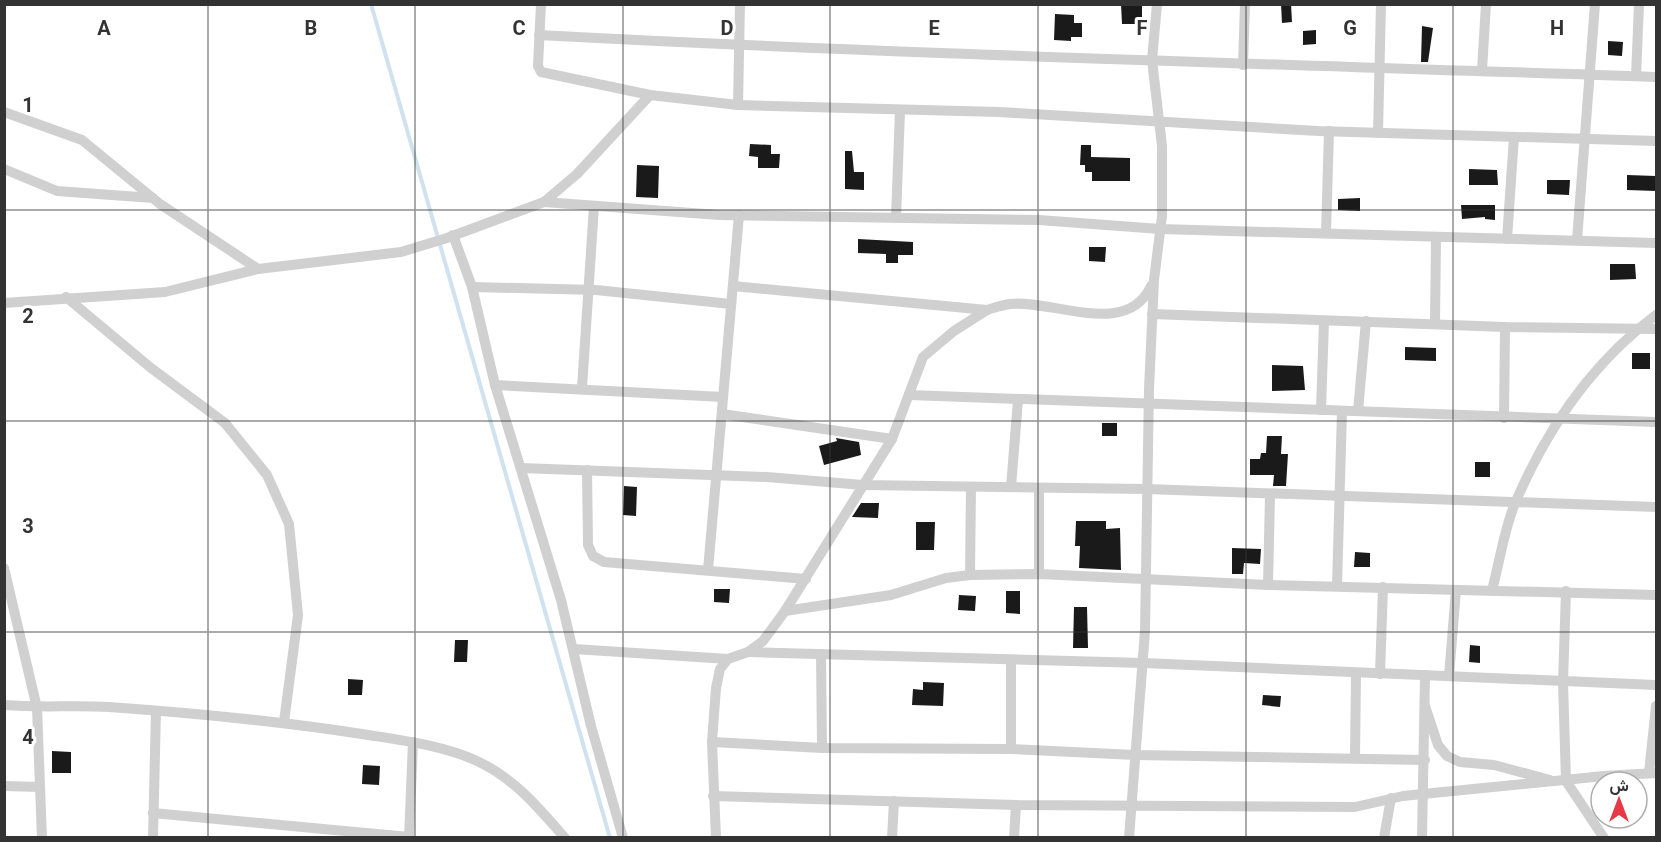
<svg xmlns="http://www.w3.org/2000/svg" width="1661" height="842" font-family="Roboto,Vazirmatn,sans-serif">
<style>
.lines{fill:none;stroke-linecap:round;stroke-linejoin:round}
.stream{stroke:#cfe2ee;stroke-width:4}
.building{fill:#1a1a1a}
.minor{stroke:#d0d0d0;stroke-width:10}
.grid{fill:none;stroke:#333;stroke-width:1.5;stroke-opacity:0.55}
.grid-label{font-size:20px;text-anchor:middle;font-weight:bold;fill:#333;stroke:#fff;stroke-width:6;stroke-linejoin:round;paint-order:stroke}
</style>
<rect width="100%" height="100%" fill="#fff"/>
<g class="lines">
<polyline class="stream" points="371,4 610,838"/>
</g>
<g class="building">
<polygon points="1121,4 1142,4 1142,24 1122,24"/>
<polygon points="1281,4 1291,4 1292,22 1282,23"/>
<polygon points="1055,14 1074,15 1074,23 1082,23 1082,37 1071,37 1071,41 1054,40"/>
<polygon points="1422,26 1433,28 1428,62 1421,62"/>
<polygon points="1316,30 1316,44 1303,45 1303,31"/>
<polygon points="1608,41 1623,42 1622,56 1608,55"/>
<polygon points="750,144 771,145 771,154 780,154 779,168 758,168 758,157 749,156"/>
<polygon points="1081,145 1091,145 1091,157 1130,158 1130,181 1092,181 1092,172 1085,172 1085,165 1080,165"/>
<polygon points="845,151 852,151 854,172 864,172 864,190 845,189"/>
<polygon points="637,165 659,166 658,198 636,197"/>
<polygon points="1469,169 1497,170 1498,185 1469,185"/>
<polygon points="1627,175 1656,176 1656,191 1627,190"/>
<polygon points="1547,180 1570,180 1569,195 1547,194"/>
<polygon points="1360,198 1360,211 1338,210 1338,199"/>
<polygon points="1461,205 1495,205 1495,220 1485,219 1485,217 1462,219"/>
<polygon points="858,239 913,242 913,255 898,255 898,263 886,263 886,254 858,253"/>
<polygon points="1089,247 1106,247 1105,262 1089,261"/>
<polygon points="1610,264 1635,264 1636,279 1610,280"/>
<polygon points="1405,347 1436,348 1436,361 1405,360"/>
<rect x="1632" y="353" width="18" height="16"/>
<polygon points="1272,365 1303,366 1305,390 1272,391"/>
<rect x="1102" y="423" width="15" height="13"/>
<polygon points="1267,436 1282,436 1281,454 1288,454 1286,486 1273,486 1274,475 1250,475 1250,459 1260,459 1261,453 1266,453"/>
<polygon points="836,438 859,442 861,455 824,465 819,446 837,441"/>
<rect x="1475" y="462" width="15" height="15"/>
<polygon points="624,486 637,487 636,516 623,515"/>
<polygon points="861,503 879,503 878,518 852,517"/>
<polygon points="1076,521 1106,521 1106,529 1120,528 1121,570 1079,568 1080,546 1075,546"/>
<polygon points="916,522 935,522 934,550 916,550"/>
<polygon points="1232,548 1261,549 1260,564 1244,563 1243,574 1232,574"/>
<polygon points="1355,552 1370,553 1370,567 1354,567"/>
<polygon points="714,589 730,589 729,603 714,602"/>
<polygon points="1006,591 1020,591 1020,614 1006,613"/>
<polygon points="959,595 976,596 975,611 958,610"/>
<polygon points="1074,607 1087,607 1088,648 1073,648"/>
<polygon points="455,640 468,640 467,662 454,662"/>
<polygon points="1470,645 1480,646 1480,663 1469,662"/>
<polygon points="348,679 363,680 362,695 348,695"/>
<polygon points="923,682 944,683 943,706 912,705 913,689 923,690"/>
<polygon points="1263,695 1281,696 1280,707 1262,705"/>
<polygon points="52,751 71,752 71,773 52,773"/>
<polygon points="363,765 380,766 379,785 362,784"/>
</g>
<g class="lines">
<g class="minor">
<polyline points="541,4 538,66 541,72 650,95 738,105 999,112 1318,131 1656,141"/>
<path d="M539,35C911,55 1284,64 1656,77"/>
<polyline points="1243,65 1245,4"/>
<polyline points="1482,70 1486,4"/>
<polyline points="1636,76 1639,4"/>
<polyline points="738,105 740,4"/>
<polyline points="4,112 82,140 160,204 258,269"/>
<polyline points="1378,133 1381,4"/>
<polyline points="4,169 57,191 153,198"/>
<polyline points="544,202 719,215 1039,220 1160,229 1656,243"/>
<polyline points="896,217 900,111"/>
<polyline points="1326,233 1329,131"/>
<polyline points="453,235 472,287 495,385 561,600 591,726 623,838"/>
<polyline points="1507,239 1514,137"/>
<polyline points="1577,240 1595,4"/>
<path d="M733,286L987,310C994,308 1002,305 1010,304C1052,299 1127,339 1151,286"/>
<polyline points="472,287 596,290 731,304"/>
<polyline points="66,297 151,368 225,423 267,475 289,524 298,615 284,722"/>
<polyline points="4,303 165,292 258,269 401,252 447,238 544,202 577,174 650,95"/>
<polyline points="1152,314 1505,327 1656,329"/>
<polyline points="1435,324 1436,237"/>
<polyline points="495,385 723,397"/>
<polyline points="582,388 594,206"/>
<polyline points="909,395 1656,422"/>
<polyline points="1321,410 1324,321"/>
<polyline points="1358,411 1366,321"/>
<polyline points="722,414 892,439"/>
<polyline points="1504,418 1505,327"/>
<polyline points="521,468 767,477 863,485 1147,489 1656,507"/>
<polyline points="587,470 588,545 593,556 604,562 806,579"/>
<polyline points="1011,487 1018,400"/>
<polyline points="1039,488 1039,574"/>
<polyline points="4,568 37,708 42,838"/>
<polyline points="708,570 739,215"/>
<polyline points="970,575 971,487"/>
<polyline points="1268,585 1270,494"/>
<polyline points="1337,586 1342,411"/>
<path d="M1492,590C1500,561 1504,528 1516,501C1547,429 1593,362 1656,315"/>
<polyline points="1566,591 1563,682 1566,781 1604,838"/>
<polyline points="785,611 891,595 946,578 970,575 1039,574 1268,585 1656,595"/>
<polyline points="574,649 728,659"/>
<polyline points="748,652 1143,663 1656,685"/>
<polyline points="821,654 822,748"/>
<polyline points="1380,674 1383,587"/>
<polyline points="1449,676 1456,590"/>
<path d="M4,705C39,708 74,705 109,707C194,713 278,721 362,734C399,740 442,745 477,761C514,778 538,807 565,838"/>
<polyline points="1425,706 1438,745 1447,756 1460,762 1494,765 1550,780"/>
<polyline points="712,742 822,748 1011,749 1135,755 1425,760"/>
<polyline points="1011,749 1011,660"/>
<polyline points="1355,758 1356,673"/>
<polyline points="1649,773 1656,706"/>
<polyline points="4,786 40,787"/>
<polyline points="713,796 1016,805 1355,807 1403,796 1604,776 1656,773"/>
<polyline points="153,813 409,837"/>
<polyline points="153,838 156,711"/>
<polyline points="409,838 413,742"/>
<polyline points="716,838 712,742 716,688 720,669 728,659 748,652 763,641 785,611 892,439 923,357 954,331 987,310"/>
<polyline points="892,838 894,801"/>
<polyline points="1014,838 1016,805"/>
<polyline points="1129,838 1145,631 1149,389 1154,280 1162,216 1162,146 1152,60 1157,4"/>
<polyline points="1384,838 1391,798"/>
<polyline points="1422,838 1425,675"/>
</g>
</g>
<path class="grid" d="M208,4V838M415,4V838M623,4V838M830,4V838M1038,4V838M1246,4V838M1453,4V838M4,210H1656M4,421H1656M4,632H1656"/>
<g class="grid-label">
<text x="104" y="35">A</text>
<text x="311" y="35">B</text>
<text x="519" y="35">C</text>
<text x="727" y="35">D</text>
<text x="934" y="35">E</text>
<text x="1142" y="35">F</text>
<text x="1350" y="35">G</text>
<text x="1557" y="35">H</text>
<text x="28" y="112">1</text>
<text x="28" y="323">2</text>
<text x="28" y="533">3</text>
<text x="28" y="744">4</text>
</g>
<rect width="1661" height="842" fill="none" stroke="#333333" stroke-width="12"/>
<g transform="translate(1619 800)"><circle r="28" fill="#ffffff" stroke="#adadad" stroke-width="1.5"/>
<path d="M0-4.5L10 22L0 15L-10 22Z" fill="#e63946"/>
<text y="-9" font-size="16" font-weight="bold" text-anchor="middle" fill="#333333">ش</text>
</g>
</svg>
